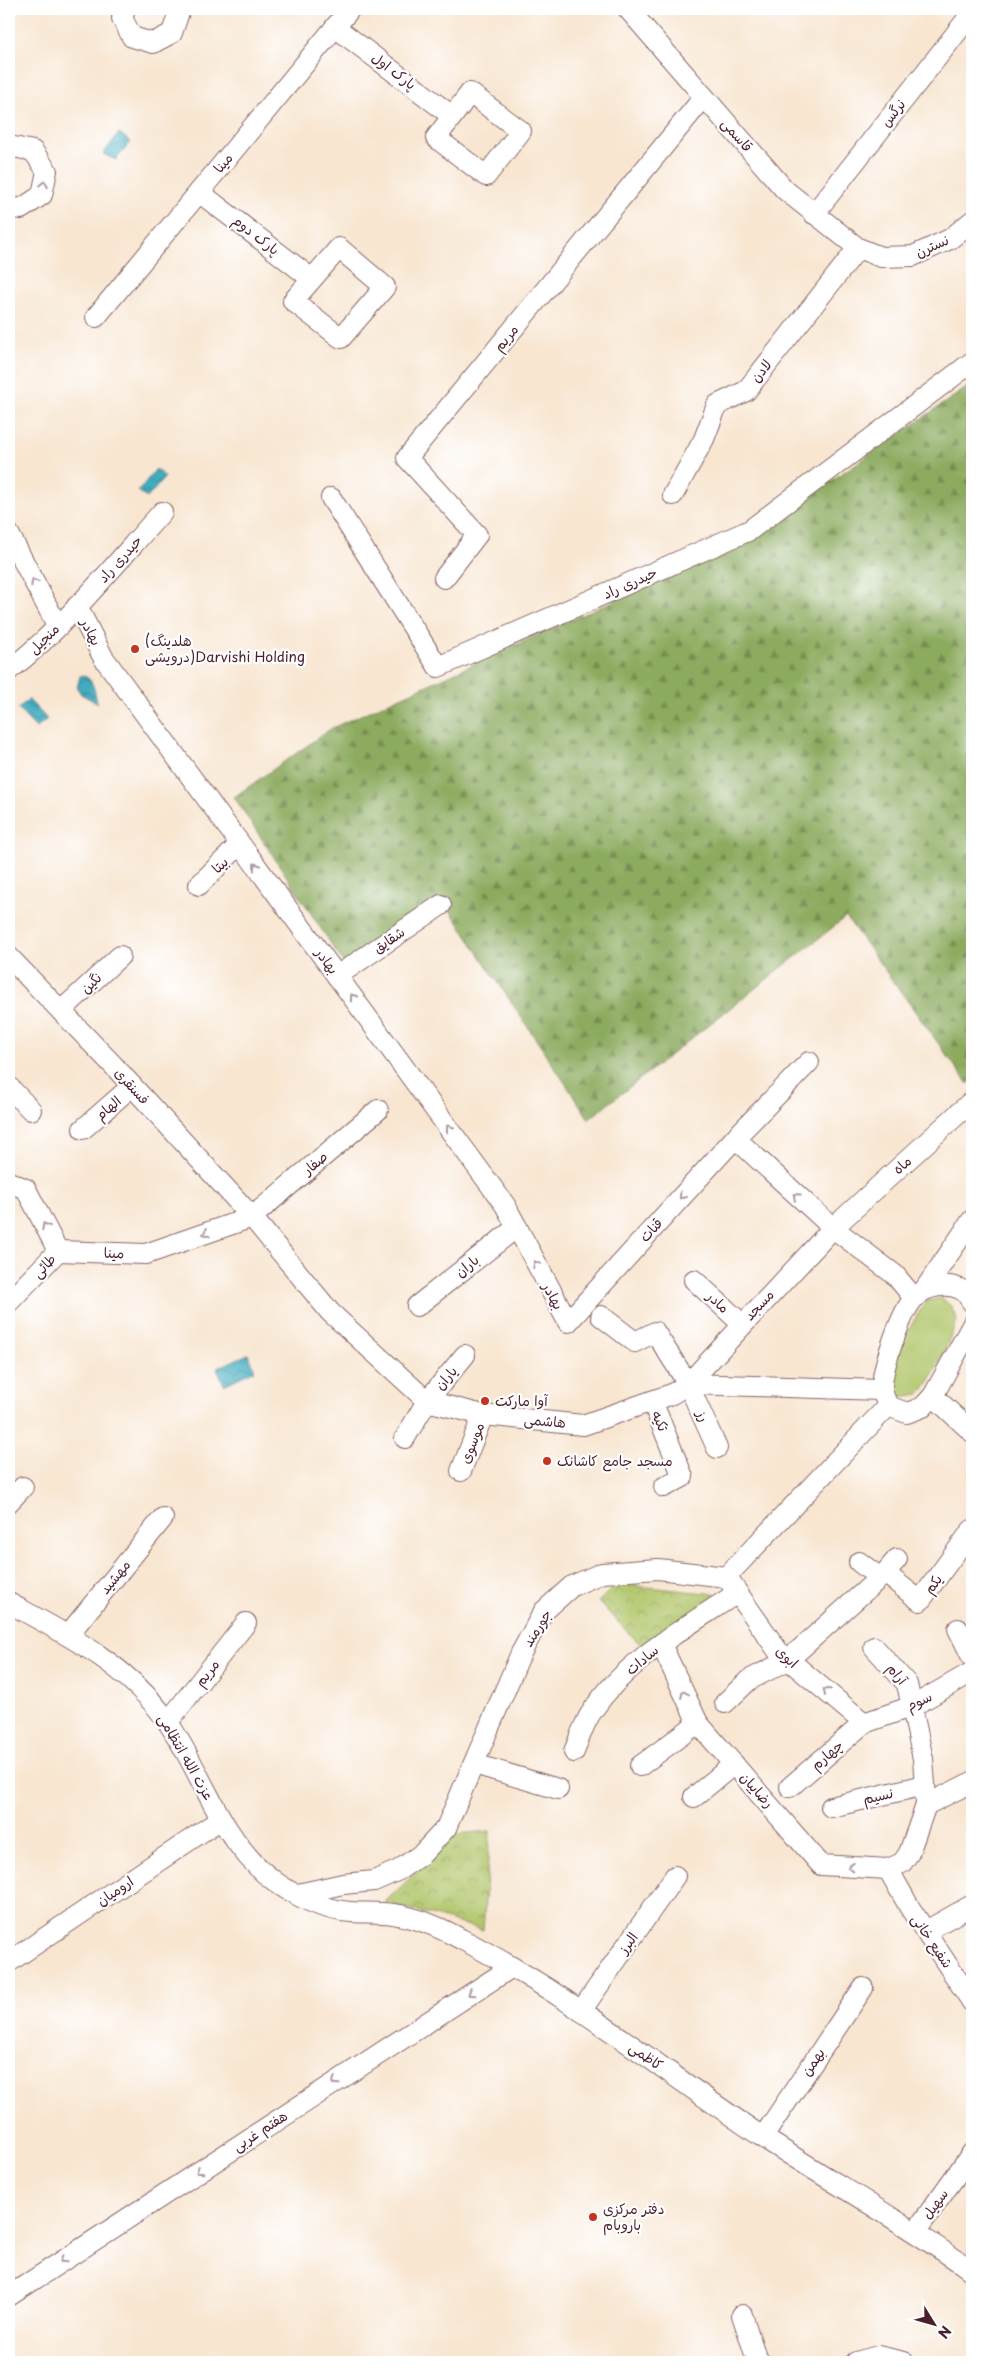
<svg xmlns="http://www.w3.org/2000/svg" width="981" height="2371" font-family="'Playpen Sans','Playpen Sans Arabic',sans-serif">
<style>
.grass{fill:#b1c66b;stroke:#7e724b}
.forest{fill:url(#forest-firs);stroke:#6b6545}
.park{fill:url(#park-crowns);stroke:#7e724b}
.water{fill:url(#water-waves);stroke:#456675}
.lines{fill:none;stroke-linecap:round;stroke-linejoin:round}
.minor-casing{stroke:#876565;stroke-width:22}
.minor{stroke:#fff;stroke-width:20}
.oneway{stroke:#ae9aa0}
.poi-dot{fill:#c8321e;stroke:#fff;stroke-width:2}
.labels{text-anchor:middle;stroke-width:4.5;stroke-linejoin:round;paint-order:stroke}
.street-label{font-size:14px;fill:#4a1f2b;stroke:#fff}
.poi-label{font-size:14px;fill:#4a1f2b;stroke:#fff;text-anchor:start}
</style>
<defs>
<pattern id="forest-firs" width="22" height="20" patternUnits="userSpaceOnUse" patternTransform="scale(1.25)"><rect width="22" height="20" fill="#8cab5f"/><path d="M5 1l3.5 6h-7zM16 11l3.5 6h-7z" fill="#748b4f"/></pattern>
<pattern id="park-crowns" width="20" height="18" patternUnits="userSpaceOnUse" patternTransform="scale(1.25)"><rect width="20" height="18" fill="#b1c66b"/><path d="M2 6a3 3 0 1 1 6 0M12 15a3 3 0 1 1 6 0" fill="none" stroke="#92a058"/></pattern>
<pattern id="water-waves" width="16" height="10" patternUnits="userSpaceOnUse" patternTransform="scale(1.25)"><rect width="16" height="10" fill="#40acbf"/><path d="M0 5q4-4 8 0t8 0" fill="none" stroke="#388b9b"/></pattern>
</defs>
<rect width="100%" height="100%" fill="#fff"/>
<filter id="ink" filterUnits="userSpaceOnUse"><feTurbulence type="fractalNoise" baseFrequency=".02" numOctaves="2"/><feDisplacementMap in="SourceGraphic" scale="10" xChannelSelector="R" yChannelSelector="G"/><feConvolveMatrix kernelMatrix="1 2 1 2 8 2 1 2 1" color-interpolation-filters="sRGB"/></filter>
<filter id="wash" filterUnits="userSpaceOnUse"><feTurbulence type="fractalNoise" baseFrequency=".0096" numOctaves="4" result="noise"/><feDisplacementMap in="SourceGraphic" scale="20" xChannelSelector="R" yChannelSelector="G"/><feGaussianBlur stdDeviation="1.12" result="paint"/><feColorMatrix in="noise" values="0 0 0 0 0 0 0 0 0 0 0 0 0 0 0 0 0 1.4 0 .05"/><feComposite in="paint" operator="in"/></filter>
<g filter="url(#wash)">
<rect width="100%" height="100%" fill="#f8e6d1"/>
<path class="grass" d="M941,1298L951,1306L957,1320C947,1345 937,1373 920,1394L900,1397L892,1390C889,1364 911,1321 927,1301Z"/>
<polygon class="forest" points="972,384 972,1080 968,1084 846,917 589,1119 443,900 345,965 234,797 332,728 739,544"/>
<g class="park">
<polygon points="616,1584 716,1594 644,1648 598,1602"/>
<polygon points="490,1831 483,1930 385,1902 456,1834"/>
</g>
<g class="water">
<polygon points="119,133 131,142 116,160 103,154"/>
<polygon points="156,469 165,477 147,498 138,491"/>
<path d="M84,675C94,681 95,692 97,703L81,694L77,688L80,676Z"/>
<polygon points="28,699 47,719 36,728 18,709"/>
<polygon points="248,1354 255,1370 224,1385 217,1368"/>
</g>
</g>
<g filter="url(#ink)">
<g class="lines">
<defs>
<g id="minor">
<polyline points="125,9 122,18 132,37 153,43 172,33 179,12 177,9"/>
<polyline points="628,9 785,190 858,248 881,257 913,256 950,239 972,221"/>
<polyline points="335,27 452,116"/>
<polygon points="470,93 521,131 486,176 436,138"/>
<polyline points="9,146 33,151 47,171 42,195 21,209 9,207"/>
<polyline points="199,192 312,279"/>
<polyline points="814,214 972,13"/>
<polygon points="339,248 385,287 341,338 293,301"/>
<polyline points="96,317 350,9"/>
<polyline points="673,495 704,439 717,405 746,391 858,248"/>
<polyline points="331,498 438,667 750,530 972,362"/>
<polyline points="9,534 57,625"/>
<polyline points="444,578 477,535 407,458 704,97"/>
<polyline points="77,606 103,657 505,1205 568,1322 735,1138 833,1228 895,1275 914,1298"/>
<path d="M9,670C63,629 116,563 162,512"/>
<polyline points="199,885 240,844"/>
<polyline points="9,957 113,1065 252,1217 330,1312 427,1401 483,1415 583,1425 672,1394 688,1384 881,1390"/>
<polyline points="337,976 441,905"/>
<polyline points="61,1011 120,956"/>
<polyline points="9,1087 31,1110"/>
<polyline points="83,1129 132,1086"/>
<polyline points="735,1138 809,1062"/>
<polyline points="9,1182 26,1189 58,1251 146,1254 252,1217 378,1110"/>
<polyline points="694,1280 742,1324"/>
<polyline points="925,1289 972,1220"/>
<polyline points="9,1302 58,1251"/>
<path d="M972,1302C969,1298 966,1292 962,1290C948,1282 926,1286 915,1297C901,1312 882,1367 882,1388C882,1394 886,1400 888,1406L907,1413L923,1407L933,1396L972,1325"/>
<polyline points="417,1306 517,1227"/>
<polyline points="601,1316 635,1342 655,1332 688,1384 717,1448"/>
<polyline points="688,1384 833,1228 972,1101"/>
<polyline points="933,1396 972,1432"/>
<polyline points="652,1401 683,1477 664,1487"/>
<polyline points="405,1438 427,1401 465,1355"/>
<polyline points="461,1471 483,1415"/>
<polyline points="9,1502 23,1487"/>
<polyline points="859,1562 880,1578"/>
<polyline points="885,1573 920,1601 972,1530"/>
<polyline points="730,1582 778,1651 864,1723"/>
<path d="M9,1603C68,1635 128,1665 167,1721C202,1771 219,1837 269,1877C290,1894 324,1911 351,1912C365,1913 379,1912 393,1914C416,1917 441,1928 461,1939C569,1994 663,2071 764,2138C833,2183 905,2223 972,2271"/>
<polyline points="958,1629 972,1657"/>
<polyline points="68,1635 163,1518"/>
<polyline points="661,1644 698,1723 821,1865 888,1869 910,1908 972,2002"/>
<polyline points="874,1647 907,1684 923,1759 925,1785 926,1805 909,1853 902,1863 888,1869"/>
<polyline points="725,1703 749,1680 788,1660 885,1573 897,1559"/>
<polyline points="168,1722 246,1623"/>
<path d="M574,1752C579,1739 584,1722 593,1710C627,1659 687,1627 737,1593"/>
<polyline points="474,1764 558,1789"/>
<polyline points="640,1766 698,1723"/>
<polyline points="790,1787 864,1723 913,1706 972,1672"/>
<polyline points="694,1797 734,1764"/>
<polyline points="926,1805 972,1782"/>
<polyline points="831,1807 925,1785"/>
<polyline points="298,1894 343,1884 374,1881 399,1870 423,1853 446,1828 521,1653 544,1611 572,1586 602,1573 658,1569 726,1577 888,1406"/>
<polyline points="926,1931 972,1905"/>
<polyline points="9,1962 221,1819"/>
<polyline points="581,2011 675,1876"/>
<polyline points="763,2137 863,1988"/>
<polyline points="916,2231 972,2153"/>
<polyline points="9,2296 512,1967"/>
<polyline points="742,2315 756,2357 760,2362"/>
<polyline points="856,2362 878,2356 904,2362"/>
</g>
</defs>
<use href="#minor" class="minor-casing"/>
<use href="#minor" class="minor"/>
</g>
<defs><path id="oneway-chevron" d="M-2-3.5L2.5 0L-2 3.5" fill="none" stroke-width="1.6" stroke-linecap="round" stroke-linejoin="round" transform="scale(1.25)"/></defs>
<g class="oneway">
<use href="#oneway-chevron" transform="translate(44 184) rotate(-79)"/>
<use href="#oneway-chevron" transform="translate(34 582) rotate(-118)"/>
<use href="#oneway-chevron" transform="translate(256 866) rotate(-126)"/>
<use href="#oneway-chevron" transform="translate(353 997) rotate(-126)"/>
<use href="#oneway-chevron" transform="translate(449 1128) rotate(-126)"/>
<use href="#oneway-chevron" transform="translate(682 1196) rotate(132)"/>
<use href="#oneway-chevron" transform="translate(796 1196) rotate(-138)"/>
<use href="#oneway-chevron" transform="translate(45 1226) rotate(-118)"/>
<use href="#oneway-chevron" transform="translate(206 1233) rotate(161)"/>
<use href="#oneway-chevron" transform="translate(536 1264) rotate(-118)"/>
<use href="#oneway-chevron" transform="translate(826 1691) rotate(-140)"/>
<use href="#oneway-chevron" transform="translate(684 1694) rotate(-115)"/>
<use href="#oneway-chevron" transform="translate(851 1867) rotate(-176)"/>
<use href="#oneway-chevron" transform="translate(471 1993) rotate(147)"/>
<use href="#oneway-chevron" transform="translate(335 2082) rotate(147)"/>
<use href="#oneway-chevron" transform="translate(199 2171) rotate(147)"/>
<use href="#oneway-chevron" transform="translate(63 2260) rotate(146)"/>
</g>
</g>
<g class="poi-dot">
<circle cx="135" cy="649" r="5"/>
<circle cx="485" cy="1401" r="5"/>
<circle cx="547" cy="1461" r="5"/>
<circle cx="593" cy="2217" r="5"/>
</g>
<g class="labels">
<g class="street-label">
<text transform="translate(394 71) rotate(37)" y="5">پارک اول</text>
<text transform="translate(893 113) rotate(-52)" y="5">نرگس</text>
<text transform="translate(737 135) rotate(49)" y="5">قاسمی</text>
<text transform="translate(223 163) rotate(-50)" y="5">مینا</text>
<text transform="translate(256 235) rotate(38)" y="5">پارک دوم</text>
<text transform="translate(932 246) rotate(-24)" y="5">نسترن</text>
<text transform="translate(506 338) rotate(-51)" y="5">مریم</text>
<text transform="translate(761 371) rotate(-52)" y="5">لادن</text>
<text transform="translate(120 559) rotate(-48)" y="5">حیدری راد</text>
<text transform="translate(630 583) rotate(-24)" y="5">حیدری راد</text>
<text transform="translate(91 632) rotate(63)" y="5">بهادر</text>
<text transform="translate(44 639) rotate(-45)" y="5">منجیل</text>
<text transform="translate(220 865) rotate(-45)" y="5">بیتا</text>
<text transform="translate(389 940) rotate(-34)" y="5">شقایق</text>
<text transform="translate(327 961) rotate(54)" y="5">بهادر</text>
<text transform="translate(91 983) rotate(-43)" y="5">نگین</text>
<text transform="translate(132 1086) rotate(48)" y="5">فسنقری</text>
<text transform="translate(108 1108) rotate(-41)" y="5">الهام</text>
<text transform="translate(315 1163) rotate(-40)" y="5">صفار</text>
<text transform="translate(902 1165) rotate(-42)" y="5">ماه</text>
<text transform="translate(651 1230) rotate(-48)" y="5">قنات</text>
<text transform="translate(114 1253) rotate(2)" y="5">مینا</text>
<text transform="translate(44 1266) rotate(-46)" y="5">طائی</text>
<text transform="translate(467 1266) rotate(-39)" y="5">باران</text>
<text transform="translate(553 1296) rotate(62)" y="5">بهادر</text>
<text transform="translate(718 1302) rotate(43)" y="5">مادر</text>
<text transform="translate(759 1305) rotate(-47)" y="5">مسجد</text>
<text transform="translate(446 1378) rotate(-50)" y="5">یاران</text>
<text transform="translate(703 1416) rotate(66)" y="5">رز</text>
<text transform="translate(545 1421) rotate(5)" y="5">هاشمی</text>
<text transform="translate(660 1421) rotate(67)" y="5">تکیه</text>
<text transform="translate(472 1443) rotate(-68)" y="5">موسوی</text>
<text transform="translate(115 1577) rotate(-51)" y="5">مهشید</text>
<text transform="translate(933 1584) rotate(-53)" y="5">یکم</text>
<text transform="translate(537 1628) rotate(-58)" y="5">جورمند</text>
<text transform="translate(787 1657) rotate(43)" y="5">ابوی</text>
<text transform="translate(642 1660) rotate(-40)" y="5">سادات</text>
<text transform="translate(207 1673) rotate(-52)" y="5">مریم</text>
<text transform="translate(897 1674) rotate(51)" y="5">آرام</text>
<text transform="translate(919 1701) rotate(-26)" y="5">سوم</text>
<text transform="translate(827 1755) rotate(-41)" y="5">چهارم</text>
<text transform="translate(186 1757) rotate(60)" y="5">عزت الله انتظامی</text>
<text transform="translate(757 1790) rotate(48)" y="5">رضاییان</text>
<text transform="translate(878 1796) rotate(-13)" y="5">نسیم</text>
<text transform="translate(115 1891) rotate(-34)" y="5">ارومیان</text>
<text transform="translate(932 1941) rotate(56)" y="5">شفیع خانی</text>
<text transform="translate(628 1943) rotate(-55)" y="5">البرز</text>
<text transform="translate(646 2056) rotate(35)" y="5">کاظمی</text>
<text transform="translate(813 2062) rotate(-56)" y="5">بهمن</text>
<text transform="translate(260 2131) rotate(-33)" y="5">هفتم غربی</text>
<text transform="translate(935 2204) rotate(-54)" y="5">سهیل</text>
</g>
<g class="poi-label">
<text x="145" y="646">(هلدینگ<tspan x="145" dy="16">درویشی)Darvishi Holding</tspan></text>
<text x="495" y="1406">آوا مارکت</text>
<text x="557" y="1466">مسجد جامع کاشانک</text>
<text x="603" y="2214">دفتر مرکزی<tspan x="603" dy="16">باروبام</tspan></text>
</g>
</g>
<rect width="981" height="2371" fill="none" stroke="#fff" stroke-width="30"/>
<g transform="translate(934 2324) rotate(127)" stroke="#ffffff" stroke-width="4" paint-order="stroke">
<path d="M0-4L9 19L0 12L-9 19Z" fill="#4a1f2b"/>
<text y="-8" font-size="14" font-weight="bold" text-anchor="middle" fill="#4a1f2b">N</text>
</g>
</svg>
